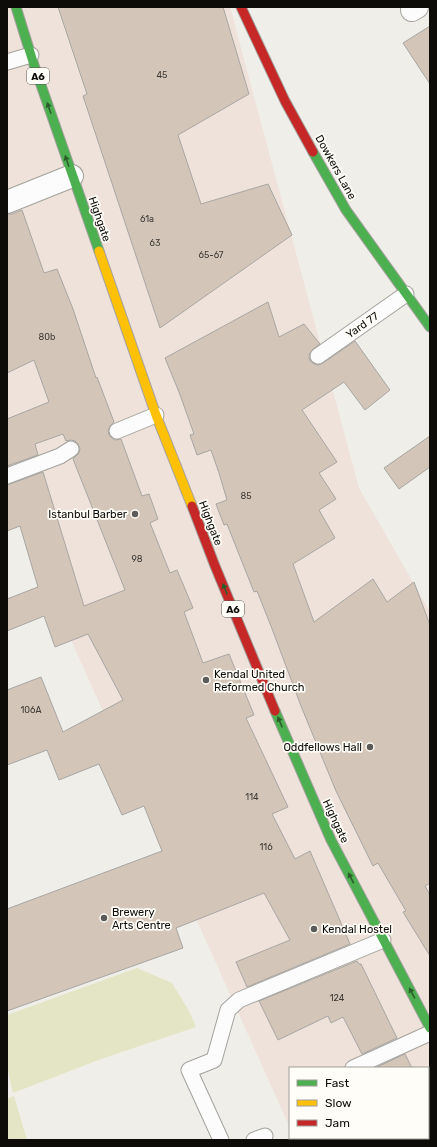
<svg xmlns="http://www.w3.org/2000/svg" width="437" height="1147" font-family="Rubik,sans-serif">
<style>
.commercial{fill:#efe2da}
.green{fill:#e4e5c4}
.building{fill:#d3c6b9;stroke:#a8a6a3}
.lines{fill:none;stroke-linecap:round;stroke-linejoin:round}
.lane-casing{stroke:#a3a29d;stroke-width:17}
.street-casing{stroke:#a3a29d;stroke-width:24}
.fast-casing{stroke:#a3a29d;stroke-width:11}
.slow-casing{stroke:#a3a29d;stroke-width:11}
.jam-casing{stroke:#a3a29d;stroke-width:11}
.lane{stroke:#fdfcfc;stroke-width:15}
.street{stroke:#fdfcfc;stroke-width:22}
.fast{stroke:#4caf50;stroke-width:9}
.slow{stroke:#ffc107;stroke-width:9}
.jam{stroke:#c62828;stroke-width:9}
.oneway{fill:#2c5e2c}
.poi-dot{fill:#5c5b57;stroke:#fffdf7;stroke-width:1.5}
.labels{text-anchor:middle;stroke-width:3.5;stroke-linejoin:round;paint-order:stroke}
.number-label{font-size:9px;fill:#3e3a35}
.shield{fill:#fffdf7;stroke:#565450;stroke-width:1}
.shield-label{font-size:10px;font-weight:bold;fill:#0d0c09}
.street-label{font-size:11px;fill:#0d0c09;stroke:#fffdf7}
.poi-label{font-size:11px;fill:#0d0c09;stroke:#fffdf7;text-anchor:start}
</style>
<rect width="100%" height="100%" fill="#f0eee8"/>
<polygon class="commercial" points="7,7 230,7 359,488 430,612 430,1140 295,1140 294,1138 428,1138 428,1068 290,1068 290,1128 45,582 7,485"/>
<g class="green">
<polygon points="137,968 172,983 189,1011 196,1027 101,1059 13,1093 7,1066 7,1015"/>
<polygon points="14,1096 27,1140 7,1140 7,1099"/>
</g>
<g class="building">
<polygon points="58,7 223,7 249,94 178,135 201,204 268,184 292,235 160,328 83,96 87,94"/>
<polygon points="430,26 430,84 403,43"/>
<polygon points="22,210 44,273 57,269 73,309 96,378 97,377 114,422 110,426 108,430 109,435 112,438 115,440 121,439 142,496 149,494 158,519 150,523 170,573 177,570 193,608 184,612 203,663 229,654 254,715 246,718 288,807 272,814 295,859 310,851 350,944 247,987 236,962 290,940 264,893 176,928 183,948 7,1011 7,909 162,851 144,806 122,815 99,764 59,780 47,750 7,765 7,690 41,677 63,732 123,700 88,634 55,647 44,616 7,631 7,599 38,587 20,526 7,531 7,485 43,472 84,606 125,590 73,459 79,453 80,448 78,444 75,441 71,440 66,441 63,434 35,444 38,455 7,466 7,419 49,402 34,360 7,373 7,214 12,214"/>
<polygon points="268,302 279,337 304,324 320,344 313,349 310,353 309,357 310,361 314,364 318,365 323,363 355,341 390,390 365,410 344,382 302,410 337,462 319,473 336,499 319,510 335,538 293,564 314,622 373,579 387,602 414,582 430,625 430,883 425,886 430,895 430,956 403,912 406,911 378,863 373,866 336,791 301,706 271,626 257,591 254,592 227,524 224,525 216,504 227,500 219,473 211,450 197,455 190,435 194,434 179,392 165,358"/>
<polygon points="430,436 430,467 399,489 384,468"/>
<polygon points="357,961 359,964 361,964 397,1038 362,1054 343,1017 331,1023 328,1016 278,1040 259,1001"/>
<polygon points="405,1054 412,1068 375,1068"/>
</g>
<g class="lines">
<defs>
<g id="lane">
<polyline points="7,62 31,55"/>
<polyline points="318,356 406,294"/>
<polyline points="117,431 156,415"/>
<polyline points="7,476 60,456 71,449"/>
<polyline points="353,1068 430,1033"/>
<polyline points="221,1140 189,1070 214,1060 228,1010 239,1000 383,940"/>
<polyline points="254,1140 265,1136"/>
</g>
<g id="street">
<polyline points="412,10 417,7"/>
<polyline points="7,202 72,176"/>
</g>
<g id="fast">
<polyline points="16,7 34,65 99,251"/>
<polyline points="313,152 346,210 430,327"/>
<polyline points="275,711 331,840 430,1028"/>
</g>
<polyline id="slow" points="99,251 156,415 192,506"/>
<g id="jam">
<polyline points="241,7 285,101 313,152"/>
<polyline points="192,506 215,566 275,711"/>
</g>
</defs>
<use href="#lane" class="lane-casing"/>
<use href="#street" class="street-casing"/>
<use href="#fast" class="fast-casing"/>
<use href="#slow" class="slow-casing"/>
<use href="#jam" class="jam-casing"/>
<use href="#lane" class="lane"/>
<use href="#street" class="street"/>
<use href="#fast" class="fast"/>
<use href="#slow" class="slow"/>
<use href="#jam" class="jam"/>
</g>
<defs><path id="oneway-solid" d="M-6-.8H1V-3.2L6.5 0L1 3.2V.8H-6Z"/></defs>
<g class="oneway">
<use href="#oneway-solid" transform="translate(49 108) rotate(-109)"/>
<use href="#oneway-solid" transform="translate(67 161) rotate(-109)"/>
<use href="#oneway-solid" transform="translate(225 589) rotate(-112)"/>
<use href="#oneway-solid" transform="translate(280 722) rotate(-113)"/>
<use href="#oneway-solid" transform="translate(351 878) rotate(-117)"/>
<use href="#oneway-solid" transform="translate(412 993) rotate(-118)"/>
</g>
<g class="poi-dot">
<circle cx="135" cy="514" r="4"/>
<circle cx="206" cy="680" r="4"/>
<circle cx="370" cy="747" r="4"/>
<circle cx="104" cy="918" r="4"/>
<circle cx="314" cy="929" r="4"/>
</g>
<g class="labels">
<g class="number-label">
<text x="162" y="78">45</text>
<text x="147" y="222">61a</text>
<text x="155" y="246">63</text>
<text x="211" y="258">65-67</text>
<text x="47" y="340">80b</text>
<text x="246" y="499">85</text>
<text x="137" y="562">98</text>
<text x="31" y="713">106A</text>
<text x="252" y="800">114</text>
<text x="266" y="850">116</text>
<text x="337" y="1001">124</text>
</g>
<g class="shield">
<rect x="27" y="68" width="22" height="16" rx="3"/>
<rect x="222" y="601" width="22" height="16" rx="3"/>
</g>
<g class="shield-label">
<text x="38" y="80">A6</text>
<text x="233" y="613">A6</text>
</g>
<g class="street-label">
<text transform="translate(336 167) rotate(61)" y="4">Dowkers Lane</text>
<text transform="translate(100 219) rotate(71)" y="4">Highgate</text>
<text transform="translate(362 325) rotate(-35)" y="4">Yard 77</text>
<text transform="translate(211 523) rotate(69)" y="4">Highgate</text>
<text transform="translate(336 821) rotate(65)" y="4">Highgate</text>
</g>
<g class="poi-label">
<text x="127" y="518" text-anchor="end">Istanbul Barber</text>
<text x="214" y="678">Kendal United<tspan x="214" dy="13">Reformed Church</tspan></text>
<text x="362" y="751" text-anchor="end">Oddfellows Hall</text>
<text x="112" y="916">Brewery<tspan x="112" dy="13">Arts Centre</tspan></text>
<text x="322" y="933">Kendal Hostel</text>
</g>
</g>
<rect width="437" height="1147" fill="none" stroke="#0d0c09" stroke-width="16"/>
<rect x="289" y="1067" width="140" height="72" fill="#fffdf7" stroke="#9e9d98"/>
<rect x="297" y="1080" width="20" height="6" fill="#4caf50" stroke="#9e9d98"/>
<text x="325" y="1087" font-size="12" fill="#0d0c09">Fast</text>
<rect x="297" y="1100" width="20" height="6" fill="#ffc107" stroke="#9e9d98"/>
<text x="325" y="1107" font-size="12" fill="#0d0c09">Slow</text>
<rect x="297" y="1120" width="20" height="6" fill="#c62828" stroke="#9e9d98"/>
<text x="325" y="1127" font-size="12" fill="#0d0c09">Jam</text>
</svg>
